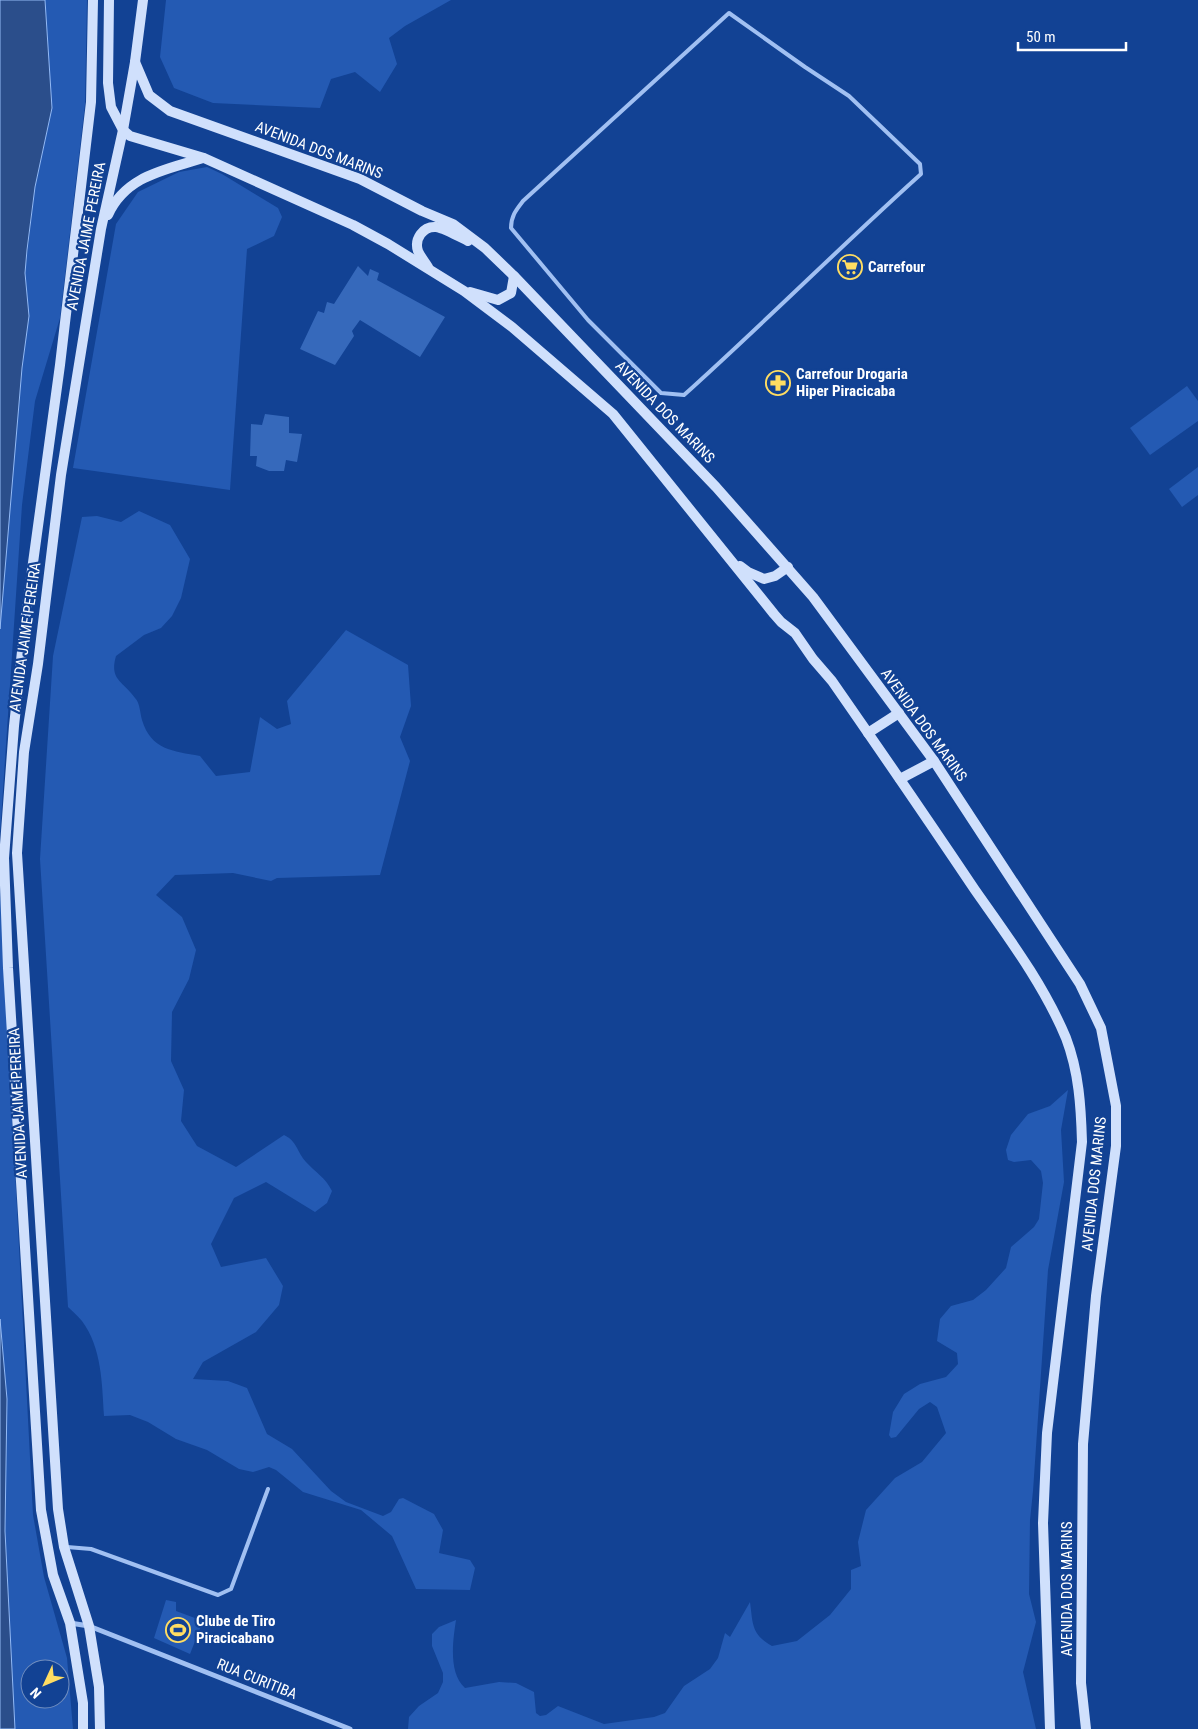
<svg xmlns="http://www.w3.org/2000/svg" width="1198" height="1729" font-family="'Roboto Condensed',sans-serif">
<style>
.green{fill:#245ab3;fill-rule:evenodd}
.water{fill:#2b4e8b;stroke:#93baf6}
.building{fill:#3669bb}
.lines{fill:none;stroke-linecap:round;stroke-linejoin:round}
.lane{stroke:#a1c0f2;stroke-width:4}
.street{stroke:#a1c0f2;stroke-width:5}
.secondary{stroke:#d0e0fc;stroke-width:10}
.labels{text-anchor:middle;stroke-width:4.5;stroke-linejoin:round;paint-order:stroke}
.street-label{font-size:15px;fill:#fff;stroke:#124294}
.poi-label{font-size:15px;font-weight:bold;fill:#fff;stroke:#124294;text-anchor:start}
</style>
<rect width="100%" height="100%" fill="#124294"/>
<g class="green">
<polygon points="45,0 87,0 85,104 60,318 35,401 22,505 0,835 0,604 22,368 29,316 25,273 35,187 52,108"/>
<polygon points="166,0 451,0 405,26 389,38 397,64 380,92 355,72 331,79 320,108 213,103 174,88 160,57"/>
<polygon points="207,167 222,174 278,208 282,217 274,236 247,249 230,490 73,468 116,224 138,192 179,172"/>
<polygon points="1187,386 1198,401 1198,421 1150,455 1130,428"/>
<polygon points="1198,467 1198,495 1182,507 1169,489"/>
<path d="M139,511L170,525L190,559L181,598L172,616L161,628L144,635L116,656C109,680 123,681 135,698C140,703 140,713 142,720C151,750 173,751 200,756L216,776L250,772L260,717L277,729L291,724L287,701L346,630L408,665L411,706L400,737L410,761L380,875L277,878L271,881L233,873L175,875L156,895L182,917L196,950L189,979L172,1012L171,1061L184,1090L181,1121L197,1146L236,1167L284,1135C297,1141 297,1152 306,1162C316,1173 325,1177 332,1191L327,1203L315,1212L266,1182L234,1198L211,1244L221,1267L266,1258L283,1286L279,1305L256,1332L203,1362L193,1379L228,1381L247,1388L267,1434L292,1449L331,1491L346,1502L383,1516L391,1512L399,1499L403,1498L434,1514L443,1530L439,1553L470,1560L475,1568L470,1590L416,1589L392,1536L361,1510L303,1492L276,1470L269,1467L253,1472L239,1469L207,1450L176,1439L148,1422L130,1415L104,1416C102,1384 102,1348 82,1321C78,1316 73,1312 68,1307L40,859L53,656L82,517L97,516L121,522Z"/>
<path d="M0,884L33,1515L44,1577L67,1658L73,1729H15L5,1531L7,1399L0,1319ZM30,1669H60V1699H30Z"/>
<path d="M1068,1090L1061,1130L1064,1182L1048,1270L1033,1491L1030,1520L1029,1594L1036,1622L1023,1672L1036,1729H408L409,1717L419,1706L438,1693L443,1682V1673L432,1646V1634L439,1627L456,1620C453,1640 448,1673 465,1688L499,1682L516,1683L534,1692L536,1713L540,1716L546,1715L558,1706L604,1724L654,1717L665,1713L684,1686L710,1669L718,1658L725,1633L730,1637L750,1602C753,1624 751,1634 772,1646L797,1641L830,1615L851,1589V1570L861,1566L858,1542L866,1510L895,1478L922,1462L946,1433L937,1407L930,1402L919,1409L896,1437L891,1438L889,1435L893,1412L904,1394L920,1384L946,1377L958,1364L957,1353L937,1341L940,1319L951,1306L973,1300L986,1290L1006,1268L1011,1247L1034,1227L1039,1219L1043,1183L1041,1171L1031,1160L1014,1162L1008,1160L1006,1150L1011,1135L1028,1114L1050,1106Z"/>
<polygon points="166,1600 176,1602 176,1611 203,1621 190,1654 154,1638"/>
</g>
<g class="water">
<polygon points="0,0 45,0 52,108 35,187 27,250 25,273 29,316 22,368 0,629"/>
<polygon points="0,1319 7,1399 5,1531 15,1729 0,1729"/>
</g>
<g class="building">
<polygon points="358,266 368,276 370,269 379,273 377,280 445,317 420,357 360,320 352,331 354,336 335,365 300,349 318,311 324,313 327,302 334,304"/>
<polygon points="265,414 289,417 289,433 302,434 297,462 286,460 284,471 269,471 256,466 257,456 250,456 251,424 262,425"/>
</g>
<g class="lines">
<g class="lane">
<path d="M729,13L805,67L849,96L920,164L921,174C841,246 764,323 684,395L661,393L588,320L511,228C511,216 516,210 523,201Z"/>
<polyline points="67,1547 91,1549 218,1595 231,1589 268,1489"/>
</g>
<polyline class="street" points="70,1623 89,1626 350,1729"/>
<g class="secondary">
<path d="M109,0L108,83L111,107L123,130L130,136L204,158L353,225L388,244L464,291L512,327L613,414L774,614L781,622L795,633L813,659L832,681C880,750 928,820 975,890C1008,937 1044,985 1066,1038C1079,1072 1081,1107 1082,1142L1047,1433L1043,1523L1050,1729"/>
<polyline points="135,62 149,95 170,111 360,179 422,211 453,224 485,248 514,276 716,487 813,597 934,761 1080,984 1101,1028 1116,1106 1116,1146 1096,1296 1083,1444 1081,1683 1086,1729"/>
<path d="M108,215C126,175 166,170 203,158"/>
<path d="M428,267C425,262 420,256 418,251C414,239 423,226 436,227C444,228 460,237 468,241"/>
<polyline points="470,292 498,300 511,293 514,276"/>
<polyline points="740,566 748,572 764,579 775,576 788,567"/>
<polyline points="868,733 899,713"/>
<polyline points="900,779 934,761"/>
<polyline points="83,1729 83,1703 70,1623 53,1575 41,1510 8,968 4,858 14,726 26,614 60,365 91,102 93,0"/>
<polyline points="100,1729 99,1687 89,1626 64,1547 58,1509 17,853 24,752 38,664 61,475 101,229 123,130 135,62 143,0"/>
</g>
</g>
<defs>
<symbol id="supermarket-ring" viewBox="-11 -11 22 22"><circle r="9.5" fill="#124294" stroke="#ffdd62" stroke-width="1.5"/><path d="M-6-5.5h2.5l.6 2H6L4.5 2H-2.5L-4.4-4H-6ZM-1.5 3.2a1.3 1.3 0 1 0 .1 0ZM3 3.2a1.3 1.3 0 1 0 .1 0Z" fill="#ffdd62"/></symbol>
<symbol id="pharmacy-ring" viewBox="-11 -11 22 22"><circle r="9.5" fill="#124294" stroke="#ffdd62" stroke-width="1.5"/><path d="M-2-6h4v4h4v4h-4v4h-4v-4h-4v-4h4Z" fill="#ffdd62"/></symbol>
<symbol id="stadium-ring" viewBox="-11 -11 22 22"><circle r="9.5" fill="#124294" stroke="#ffdd62" stroke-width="1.5"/><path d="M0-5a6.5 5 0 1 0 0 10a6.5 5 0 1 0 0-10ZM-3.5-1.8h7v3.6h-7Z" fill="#ffdd62"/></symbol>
</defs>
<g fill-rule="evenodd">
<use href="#supermarket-ring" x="836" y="253" width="28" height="28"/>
<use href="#pharmacy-ring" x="764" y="369" width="28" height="28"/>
<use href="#stadium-ring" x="164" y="1616" width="28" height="28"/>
</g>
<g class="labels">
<g class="street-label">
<text transform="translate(319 150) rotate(21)" y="5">AVENIDA DOS MARINS</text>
<text transform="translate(86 236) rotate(-79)" y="5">AVENIDA JAIME PEREIRA</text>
<text transform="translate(665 412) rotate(46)" y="5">AVENIDA DOS MARINS</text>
<text transform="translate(25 637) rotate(-82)" y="5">AVENIDA JAIME PEREIRA</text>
<text transform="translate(924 725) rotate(54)" y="5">AVENIDA DOS MARINS</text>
<text transform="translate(18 1103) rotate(-93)" y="5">AVENIDA JAIME PEREIRA</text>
<text transform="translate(1094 1184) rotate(-84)" y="5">AVENIDA DOS MARINS</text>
<text transform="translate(1067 1589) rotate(-90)" y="5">AVENIDA DOS MARINS</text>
<text transform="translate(257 1679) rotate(22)" y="5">RUA CURITIBA</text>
</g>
<g class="poi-label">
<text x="868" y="272">Carrefour</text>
<text x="796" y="379">Carrefour Drogaria<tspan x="796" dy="17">Hiper Piracicaba</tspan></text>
<text x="196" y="1626">Clube de Tiro<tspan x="196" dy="17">Piracicabano</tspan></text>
</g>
</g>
<g transform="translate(45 1684) rotate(226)"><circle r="24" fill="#124294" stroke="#718ebf"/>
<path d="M0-4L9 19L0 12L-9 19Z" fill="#ffdd62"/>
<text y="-8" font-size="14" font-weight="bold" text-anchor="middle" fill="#ffffff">N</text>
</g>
<path d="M1018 42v8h108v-8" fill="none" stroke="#ffffff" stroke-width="2.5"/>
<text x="1026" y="42" font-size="15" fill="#ffffff" stroke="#124294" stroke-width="4" paint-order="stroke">50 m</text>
</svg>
